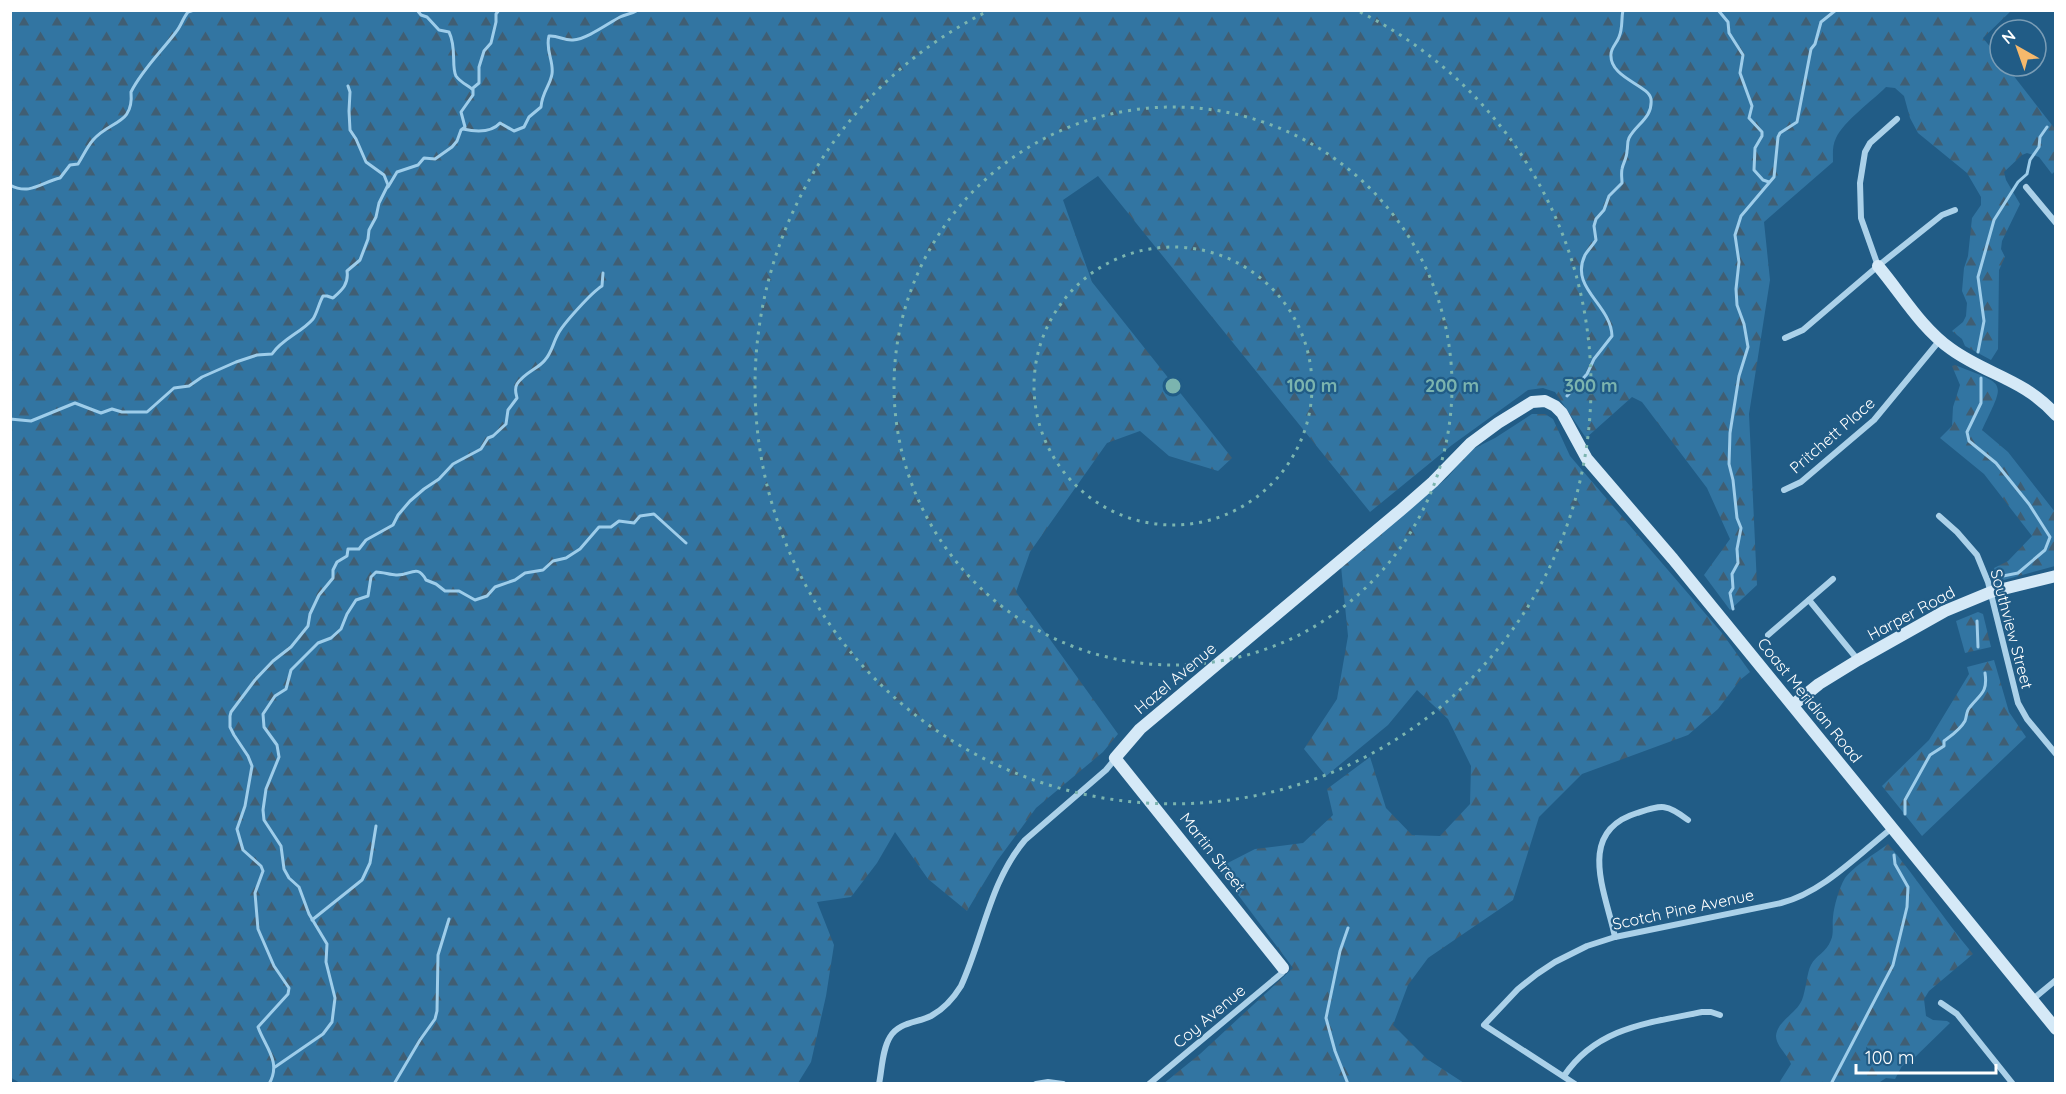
<svg xmlns="http://www.w3.org/2000/svg" width="2066" height="1094" font-family="Quicksand,sans-serif">
<style>
.forest{fill:url(#forest-firs)}
.lines{fill:none;stroke-linecap:round;stroke-linejoin:round}
.stream{stroke:#9ecdea;stroke-width:3}
.street{stroke:#abd1e9;stroke-width:6}
.secondary{stroke:#d5e9f7;stroke-width:12}
.ring{fill:none;stroke:#7bb4af;stroke-width:3;stroke-dasharray:3 6}
.labels{text-anchor:middle;stroke-width:4.5;stroke-linejoin:round;paint-order:stroke}
.street-label{font-size:16px;fill:#fff;stroke:#215c86}
.centre{fill:#7bb4af;stroke:#215c86;stroke-width:3}
.ring-label{font-size:18px;text-anchor:middle;font-weight:bold;fill:#7bb4af;stroke:#215c86;stroke-width:4.5;stroke-linejoin:round;paint-order:stroke}
</style>
<defs>
<pattern id="forest-firs" width="22" height="20" patternUnits="userSpaceOnUse" patternTransform="scale(1.5)"><rect width="22" height="20" fill="#3275a2"/><path d="M5 1l3.5 6h-7zM16 11l3.5 6h-7z" fill="#405e73"/></pattern>
</defs>
<rect width="100%" height="100%" fill="#215c86"/>
<g class="forest">
<path d="M10,11H2011L1983,38L2000,59V66H2006L2055,129V171L2052,174L2039,157L2027,153L2022,155L2004,172L2006,180L2020,204L2002,241L2001,249L2005,257L1999,270L1998,349L1991,360L1965,346L1962,339L1952,331L1963,322L1966,316L1967,303L1962,291L1964,268L1968,256L1972,218L1981,205V197L1967,173L1918,133L1910,118L1904,96L1895,88L1886,87C1872,101 1844,121 1836,138C1832,146 1833,154 1833,162L1764,222L1770,280L1749,414L1757,585L1730,610L1704,575L1730,539L1707,488L1642,402L1632,397L1586,438L1555,392L1543,388L1528,390L1452,445L1370,512L1098,176L1063,200L1092,282L1232,458L1218,471L1169,456L1140,431L1107,443L1030,552L1016,592L1118,734L1103,752L1036,808L997,861L967,911L928,879L895,832L877,863L851,897L817,902L834,945L826,996L811,1062L798,1083H20L10,1077Z"/>
<path d="M1955,365C2007,386 2006,379 1982,430L2008,452L2055,512V566L2004,580L1997,576L1994,568L2008,561L2032,536L1984,474L1940,438L1952,426L1953,407L1960,385L1952,366Z"/>
<polygon points="1532,414 1545,414 1553,419 1570,456 1722,633 1750,672 1740,680 1718,709 1688,735 1582,774 1539,817 1513,900 1428,958 1408,985 1393,1025 1427,1059 1464,1083 1163,1084 1200,1054 1293,968 1218,868 1255,849 1303,843 1333,815 1327,789 1370,757 1386,808 1412,835 1440,836 1470,804 1471,766 1448,719 1417,690 1388,725 1326,776 1304,749 1337,699 1348,636 1341,566 1447,478 1471,450 1495,438"/>
<polygon points="1978,612 1983,614 1991,647 1965,653 1956,621"/>
<polygon points="1994,660 2009,712 2026,737 1922,836 1882,786 1929,740 1969,674 1967,667"/>
<path d="M1888,844C1918,880 1943,918 1973,954L1929,991L1924,999L1926,1016L1933,1020L1947,1021L1950,1023L1912,1060L1902,1066L1895,1079L1886,1078L1877,1084L1779,1083L1791,1064C1788,1055 1776,1046 1776,1036C1777,1021 1796,1014 1802,1000C1806,990 1807,972 1811,965C1816,955 1826,953 1831,940C1834,933 1832,925 1833,917C1834,906 1839,888 1845,878C1854,866 1876,853 1888,844Z"/>
</g>
<g class="lines">
<g class="stream">
<path d="M417,10L421,15L427,17L439,30L449,32C457,48 451,66 456,76C460,82 467,85 472,89"/>
<polyline points="1718,10 1728,22 1729,33 1743,55 1740,73 1752,106 1749,118 1762,132 1762,136 1755,148 1754,170 1763,180 1769,182"/>
<path d="M463,129C476,132 491,133 500,123L514,131L524,127L529,117L541,107C542,92 550,86 552,74C554,61 545,50 549,36C558,35 564,41 573,40C587,39 607,24 620,17C626,14 632,14 638,10"/>
<path d="M10,185C30,196 42,182 60,178L70,165L78,164C83,156 87,147 93,140C110,120 134,125 131,92C142,70 161,52 176,32C181,26 183,18 188,12L194,10"/>
<polyline points="388,187 397,172 418,165 424,158 435,159 452,147 457,141 461,130 465,127 461,112 473,95 473,88 479,83 479,67 484,51 491,43 496,22 496,14 499,10"/>
<polyline points="1978,352 1984,321 1978,277 1994,220 2018,182 2027,174 2030,160 2039,147 2040,137 2047,127"/>
<polyline points="1981,378 1981,403 1967,432 1969,441 1996,463 2029,504 2050,537 2045,550 2018,573 2003,576"/>
<path d="M1567,396L1587,374L1594,359L1612,336C1611,304 1569,288 1585,255C1588,250 1593,245 1596,240L1594,226L1596,219L1604,210L1609,196L1622,183C1622,178 1621,174 1622,169C1623,163 1627,158 1627,151C1628,147 1627,142 1629,138C1636,124 1653,118 1651,99C1649,85 1609,78 1611,54C1611,48 1617,43 1619,37C1623,28 1621,20 1623,10"/>
<path d="M10,419L31,421L75,403L101,413L112,409L122,412H147L174,388L189,386L202,377L236,362L257,355L272,354C283,338 301,333 313,319C317,313 319,303 323,296H327L333,298C342,290 349,284 347,271L360,260L368,239L369,230L376,217L379,203L388,185L384,175L366,162L356,139L350,130L349,111L350,92L348,86"/>
<polyline points="1733,609 1730,593 1733,588 1732,574 1738,563 1737,549 1741,528 1737,518 1733,480 1729,464 1730,433 1739,376 1748,347 1744,324 1737,305 1736,289 1739,262 1735,235 1741,216 1774,177 1778,137 1780,133 1797,122 1811,49 1815,44 1821,22 1836,10"/>
<polyline points="1977,621 1978,647"/>
<path d="M1905,814V800L1930,755L1944,746V741C1952,735 1960,730 1965,721C1967,716 1966,711 1970,707C1980,694 1988,693 1985,673"/>
<polyline points="312,920 362,880 370,863 376,826"/>
<polyline points="1348,928 1340,951 1326,1018 1335,1051 1348,1084"/>
<path d="M275,1067L323,1034L332,1022L335,998L326,962L327,944L309,914L299,887L289,878L284,869L281,846L264,820L263,810L266,789L279,757L277,745L264,727L263,714L275,696L286,689L291,670L318,643L331,638L341,629L347,614L356,600L368,596L371,577L376,572C383,572 390,575 396,575C410,576 417,563 426,580L436,584L445,591H459L475,600L487,596L495,587L515,580L525,573L543,570L553,561L566,558L580,549L599,527H611L619,521L634,523L640,516L654,514L686,543"/>
<path d="M269,1084C282,1062 265,1047 258,1027L288,994L289,988L274,966L258,929L255,893L263,871L261,866L243,850L237,829L245,806L252,766L248,756L234,735L230,727V716L231,712L255,680L273,661L291,647L308,626L310,614L319,595L333,578V570L337,562L347,556L348,549H359L366,540L393,525L398,515L410,501L424,489L439,479L453,464L481,449L488,438L493,436L506,424L508,410L517,398C516,393 514,389 517,384C525,372 538,369 545,360C552,352 553,343 558,334C563,324 592,292 602,286L603,273"/>
<polyline points="394,1084 420,1040 435,1019 437,1011 438,955 449,919"/>
<polyline points="1831,1084 1893,965 1907,907 1908,887 1895,864 1894,855"/>
</g>
<g class="street">
<polyline points="2026,187 2056,223"/>
<polyline points="1878,266 1861,218 1860,183 1865,152 1870,143 1897,119"/>
<polyline points="1785,338 1803,330 1878,266 1942,215 1955,210"/>
<polyline points="1784,490 1801,482 1874,420 1940,340"/>
<polyline points="1939,516 1957,532 1977,555 1988,582 2018,703 2027,719 2056,754"/>
<polyline points="1809,600 1858,660"/>
<polyline points="1768,635 1833,579"/>
<path d="M1615,937C1606,893 1575,832 1637,813C1662,805 1666,803 1688,820"/>
<polyline points="2032,1000 2056,980"/>
<polyline points="1941,1003 1957,1014 2013,1084"/>
<path d="M1564,1076C1597,1027 1649,1023 1702,1012H1711L1720,1015"/>
<path d="M879,1084C882,1070 882,1050 890,1037C899,1022 917,1023 931,1016C944,1009 953,999 961,986C983,938 990,881 1025,840L1106,770L1115,759"/>
<polyline points="1036,1084 1048,1082 1063,1084"/>
<polyline points="1149,1084 1282,973 1283,968"/>
<path d="M1575,1084L1484,1025L1518,989L1537,974L1555,962L1587,946L1615,937L1781,903C1822,893 1859,854 1892,828"/>
</g>
<g class="secondary">
<path d="M1878,266C1901,293 1921,328 1951,349C1987,375 2024,379 2056,415"/>
<polyline points="1793,705 1819,684 1858,660 1945,611 1991,592 2056,576"/>
<polyline points="1283,968 1115,758 1140,729 1401,510 1433,482 1471,443 1498,423 1532,402 1545,401 1555,406 1562,413 1587,459 1673,559 2056,1029"/>
</g>
</g>
<g class="ring">
<circle cx="1173" cy="386" r="139"/>
<circle cx="1173" cy="386" r="279"/>
<path d="M1360 12A418 418 0 1 1 986 12"/>
</g>
<g class="labels">
<g class="street-label">
<text transform="translate(1832 435) rotate(-41)" y="6">Pritchett Place</text>
<text transform="translate(1911 613) rotate(-28)" y="6">Harper Road</text>
<text transform="translate(2012 629) rotate(75)" y="6">Southview Street</text>
<text transform="translate(1175 678) rotate(-40)" y="6">Hazel Avenue</text>
<text transform="translate(1810 700) rotate(51)" y="6">Coast Meridian Road</text>
<text transform="translate(1213 852) rotate(52)" y="6">Martin Street</text>
<text transform="translate(1683 909) rotate(-12)" y="6">Scotch Pine Avenue</text>
<text transform="translate(1209 1016) rotate(-40)" y="6">Coy Avenue</text>
</g>
</g>
<circle cx="1173" cy="386" r="9" class="centre"/>
<g class="ring-label">
<text x="1312" y="392">100 m</text>
<text x="1452" y="392">200 m</text>
<text x="1591" y="392">300 m</text>
</g>
<rect width="2066" height="1094" fill="none" stroke="#ffffff" stroke-width="24"/>
<g transform="translate(2018 48) rotate(320)"><circle r="28" fill="#215c86" stroke="#7a9db6" stroke-width="1.5"/>
<path d="M0-4.5L10 22L0 15L-10 22Z" fill="#f6b96c"/>
<text y="-9" font-size="16" font-weight="bold" text-anchor="middle" fill="#ffffff">N</text>
</g>
<path d="M1856 1064v9h140v-9" fill="none" stroke="#ffffff" stroke-width="3"/>
<text x="1865" y="1064" font-size="18" fill="#ffffff" stroke="#215c86" stroke-width="4.5" paint-order="stroke">100 m</text>
</svg>
